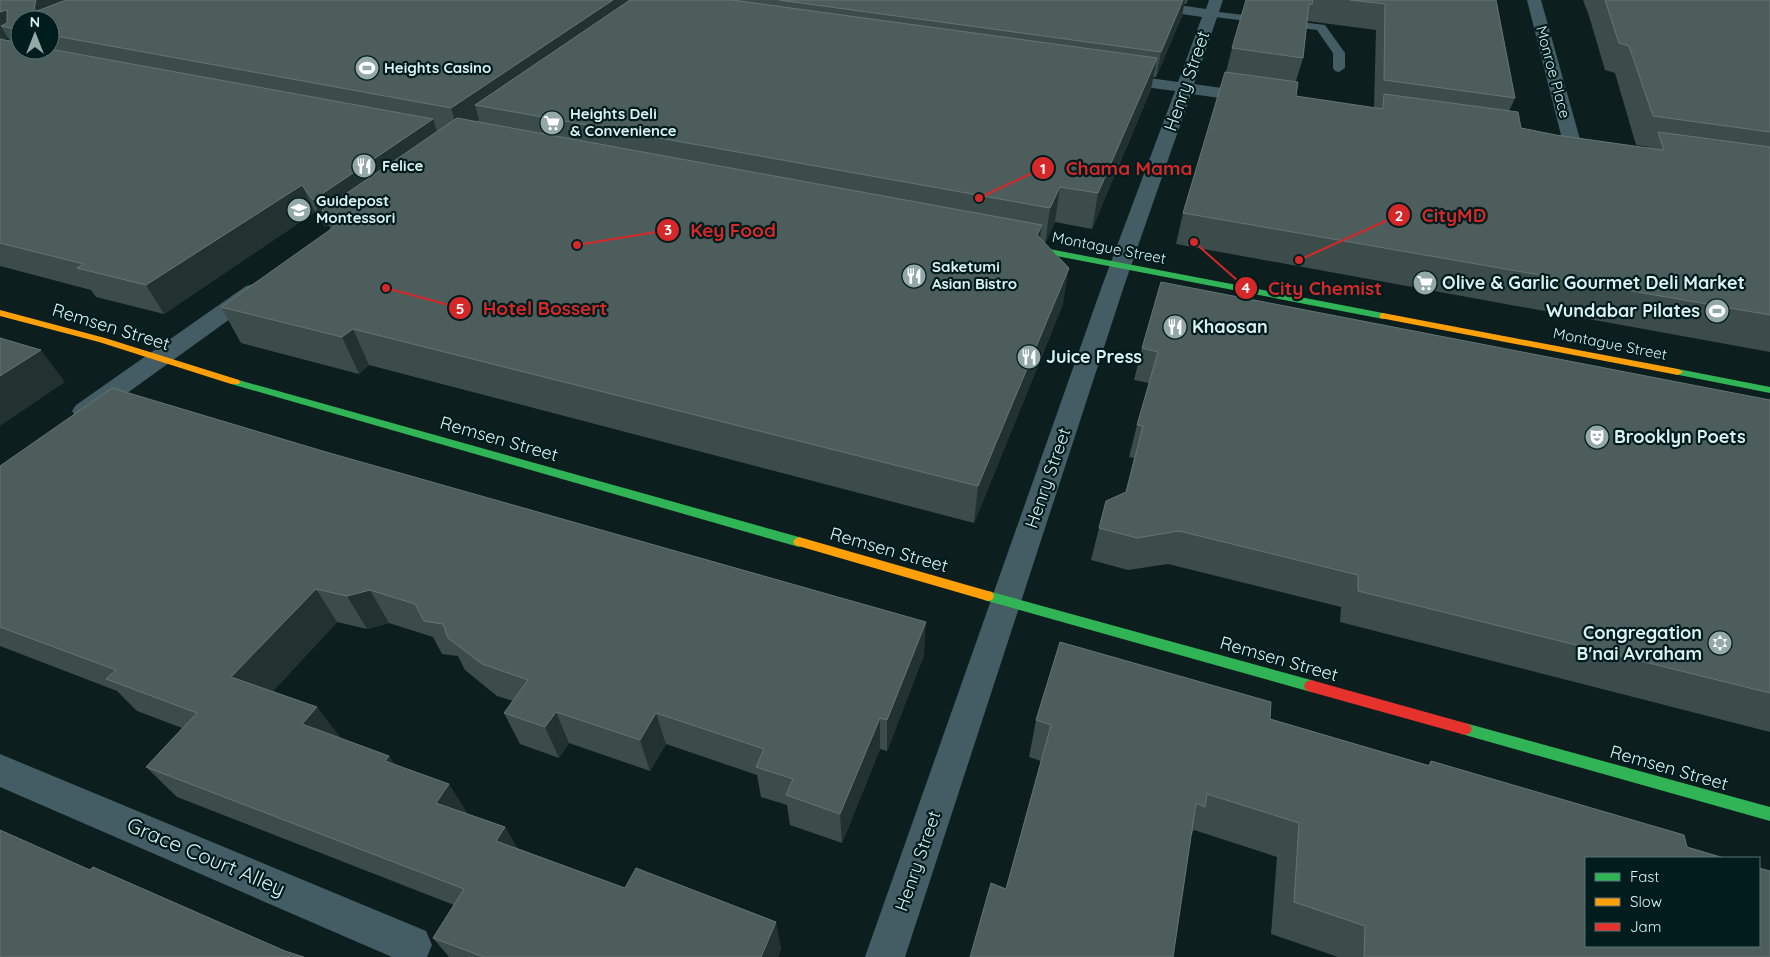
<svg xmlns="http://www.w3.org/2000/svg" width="1770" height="957" font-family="Quicksand,sans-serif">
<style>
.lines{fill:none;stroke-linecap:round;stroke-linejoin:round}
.lane{fill:#445d65;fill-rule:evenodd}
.street{fill:#445d65;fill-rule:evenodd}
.fast{fill:#30b455;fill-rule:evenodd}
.slow{fill:#ff9f0a;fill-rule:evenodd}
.jam{fill:#e5322d;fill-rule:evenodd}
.wall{fill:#3c4c4a;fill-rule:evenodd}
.shaded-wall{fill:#223231}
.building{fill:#4d5d5c;stroke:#647573}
.labels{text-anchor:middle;stroke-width:4.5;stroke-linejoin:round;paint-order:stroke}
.far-poi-label{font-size:15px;font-weight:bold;fill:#dcf2f2;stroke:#001c1d;text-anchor:start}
.far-street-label{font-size:15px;fill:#dcf2f2;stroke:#001c1d}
.street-label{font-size:18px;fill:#dcf2f2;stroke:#001c1d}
.poi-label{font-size:18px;font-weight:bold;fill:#dcf2f2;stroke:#001c1d;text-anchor:start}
.near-street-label{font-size:21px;fill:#dcf2f2;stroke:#001c1d}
.leader{fill:none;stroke:#d62828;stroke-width:2}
.callout-dot{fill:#d62828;stroke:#001c1d;stroke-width:2}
.mark-label{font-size:15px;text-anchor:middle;font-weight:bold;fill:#fff}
.callout-label{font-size:19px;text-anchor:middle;font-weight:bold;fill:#d62828;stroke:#001c1d;stroke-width:4.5;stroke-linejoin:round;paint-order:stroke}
</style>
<rect width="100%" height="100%" fill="#0d1e1f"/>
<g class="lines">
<polygon class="lane" points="1211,11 1325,25 1345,53 1345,68 1339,72 1335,71 1333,68 1333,53 1317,30 1207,16 1205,14"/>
<g class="street">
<polygon points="1107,0 1144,0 1206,9 1209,0 1223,0 1194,84 1257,93 1263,94 1265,98 1263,102 1257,103 1191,94 1124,286 905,957 865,957 1102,286 1175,91 1114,83 1108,81 1106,78 1108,75 1114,73 1178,82 1202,17 1114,4 1109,3"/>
<polygon points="1527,0 1541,0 1581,143 1578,147 1572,148 1566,147 1563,143"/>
<polygon points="254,284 262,286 265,291 262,296 94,417 85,419 76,417 72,411 76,405 246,286"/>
<polygon points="0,754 426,931 432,945 427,957 392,957 0,787"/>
</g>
<g class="fast">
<polygon points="1018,243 1383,313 1388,316 1383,319 1015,248 1014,246"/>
<polygon points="1678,369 1770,387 1770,393 1674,374 1673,372 1674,370"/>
<polygon points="235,379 799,537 803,539 805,542 803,545 799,547 231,384 230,382 231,380"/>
<polygon points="988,591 1311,680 1316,682 1318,686 1316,690 1311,692 984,600 982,596 984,592"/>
<polygon points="1465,723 1770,807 1770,821 1465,735 1460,733 1458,729 1460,725"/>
</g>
<g class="slow">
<polygon points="0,310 105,338 239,380 240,382 239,384 231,384 99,342 0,316"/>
<polygon points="1383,313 1678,369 1683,372 1678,375 1380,318 1380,314"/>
<polygon points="799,537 988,591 992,592 994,596 992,600 988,601 795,545 793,542 795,539"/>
</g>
<polygon class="jam" points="1311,680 1465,723 1470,725 1472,729 1470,733 1465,735 1311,692 1306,690 1304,686 1306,682"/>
</g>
<g class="wall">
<path d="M0,0H1188L1186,4H1184L1182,16L1156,77H1153L1151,89L1092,229L1055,222L1045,243L1063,304L974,523L369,365L359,374L241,343L221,307L331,230L329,225L325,227L315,212L164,314L96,297L91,290L0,266ZM20,20H50V50H20ZM8,38L10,41L3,40Z"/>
<path d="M1246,0H1496L1515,98L1509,111L1521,128L1556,135L1648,148L1649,147L1636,145L1615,73L1605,70L1589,16L1583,0H1770V352L1176,244L1183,213L1226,72L1232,48ZM1307,21L1376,30L1374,108L1296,96V81L1303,58Z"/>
<polygon points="1142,348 1770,400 1770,732 1340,622 1341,607 1168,564 1128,570 1091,560 1099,528 1126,492 1134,458 1129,457 1137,425 1149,383 1134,380"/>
<polygon points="0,466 924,655 887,751 880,749 842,843 790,825 787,805 761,797 757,775 666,744 650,771 569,743 559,758 520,744 504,713 513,701 497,696 465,670 458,656 442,654 433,637 389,623 367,629 337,622 273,691 340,738 389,756 394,764 468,814 505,827 517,848 781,948 778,957 449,957 433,938 454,905 177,797 146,767 182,728 137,711 117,691 0,646"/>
<polygon points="1270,719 1428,765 1431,761 1687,847 1770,957 1338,957 1271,934 1277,857 1194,830 1191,836 1006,889 1041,761 1029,757 1036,720"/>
</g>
<g class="shaded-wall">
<polygon points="36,0 102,0 50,21 34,9"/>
<polygon points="613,0 628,0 630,14 475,105 479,120 459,134 451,108"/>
<polygon points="1183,0 1185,0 1182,16 1156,77 1161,52"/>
<polygon points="7,10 19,29 1,26 8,38 0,41 0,12"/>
<polygon points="1157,58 1151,89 1092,229 1098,193"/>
<polygon points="433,119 442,146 322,210 329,225 325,227 313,200"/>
<polygon points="302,185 315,212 164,314 146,285"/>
<polygon points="1060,187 1055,222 1045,244 1050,208"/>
<polygon points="1042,225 1037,260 1037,235"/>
<polygon points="1069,268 1063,304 974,523 978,486"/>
<polygon points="353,329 369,365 359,374 342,337"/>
<polygon points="41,350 65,382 0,426 0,376"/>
<polygon points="316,589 337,622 257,708 231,677"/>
<polygon points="370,590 389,623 367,629 347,596"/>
<polygon points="926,622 924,655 887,751 887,720"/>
<polygon points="317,707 341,738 302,724"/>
<polygon points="556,712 569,743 559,758 545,727"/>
<polygon points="656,713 666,744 650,771 640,740"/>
<polygon points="880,718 880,749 842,843 840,814"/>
<polygon points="389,756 410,786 385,761"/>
<polygon points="449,784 468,814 456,832 436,803"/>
<polygon points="505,827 522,856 496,841"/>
<polygon points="776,922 781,948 778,957 761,957"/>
</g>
<g class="building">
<polygon points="0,0 36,0 34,9 37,11 66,0 613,0 451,108 50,35 50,20 20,20 20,30 1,26 7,23 7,10 0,12"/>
<polygon points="630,0 732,0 1157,58 1098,193 1060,187 1050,208 475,105"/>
<polygon points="779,0 1183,0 1161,52"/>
<polygon points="1246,0 1313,0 1312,4 1309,4 1303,58 1232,48"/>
<polygon points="1350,0 1496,0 1515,98 1384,80 1385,4"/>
<polygon points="1605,0 1770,0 1770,132 1653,116 1629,46 1619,43"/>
<polygon points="0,39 20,43 20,50 50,50 50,49 433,119 313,200 302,185 146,285 77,268 84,264 0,243"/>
<polygon points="1225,72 1298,82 1296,96 1383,109 1384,94 1518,112 1521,128 1556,135 1662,150 1664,150 1658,132 1770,147 1770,315 1183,213"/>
<polygon points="457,118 1042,225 1037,235 1069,268 978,486 353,329 342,337 221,307 334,227 322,210"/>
<polygon points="1161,282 1770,400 1770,693 1358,591 1358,575 1179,531 1137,538 1099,528 1106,501 1126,492 1143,426 1137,425 1158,352 1142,348"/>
<polygon points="0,338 41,350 0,376"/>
<polygon points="112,388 326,452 926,622 887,720 880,718 840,814 786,795 793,779 756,767 764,749 656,713 640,740 556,712 545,727 504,713 528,680 482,664 448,638 443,624 424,621 415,604 370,590 347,596 316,589 231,677 317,707 302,724 389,756 385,761 449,784 436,803 505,827 496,841 625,888 636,868 776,922 761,957 484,957 433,938 464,889 146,767 197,713 106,679 116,670 0,627 0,466"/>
<polygon points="1060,642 1271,702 1270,719 1430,766 1431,761 1684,835 1687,847 1724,858 1586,858 1586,946 1759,946 1759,868 1770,871 1770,957 1364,957 1365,926 1294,902 1299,823 1207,794 1205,807 1196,803 1173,957 970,957 991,883 1006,889 1051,725 1036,720"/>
<polygon points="0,830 90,870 93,867 285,951 304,957 0,957"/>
</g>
<defs>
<symbol id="stadium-disc" viewBox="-11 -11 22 22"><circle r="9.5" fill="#94a8a8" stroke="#001c1d"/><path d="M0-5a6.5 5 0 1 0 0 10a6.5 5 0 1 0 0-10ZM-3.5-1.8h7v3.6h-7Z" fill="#fff"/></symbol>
<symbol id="supermarket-disc" viewBox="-11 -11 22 22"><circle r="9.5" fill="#94a8a8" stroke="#001c1d"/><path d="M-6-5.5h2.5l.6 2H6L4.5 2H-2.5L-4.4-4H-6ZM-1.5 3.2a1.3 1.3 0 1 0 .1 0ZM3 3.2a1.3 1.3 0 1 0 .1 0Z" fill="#fff"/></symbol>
<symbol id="restaurant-disc" viewBox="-11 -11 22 22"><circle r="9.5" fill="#94a8a8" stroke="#001c1d"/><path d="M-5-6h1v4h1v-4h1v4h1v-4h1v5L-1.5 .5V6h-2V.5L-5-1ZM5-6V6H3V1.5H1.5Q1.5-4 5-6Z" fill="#fff"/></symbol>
<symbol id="school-disc" viewBox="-11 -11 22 22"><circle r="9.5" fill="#94a8a8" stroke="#001c1d"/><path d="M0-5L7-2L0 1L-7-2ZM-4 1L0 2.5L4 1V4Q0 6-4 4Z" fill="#fff"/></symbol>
<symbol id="theatre-disc" viewBox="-11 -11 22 22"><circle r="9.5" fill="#94a8a8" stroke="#001c1d"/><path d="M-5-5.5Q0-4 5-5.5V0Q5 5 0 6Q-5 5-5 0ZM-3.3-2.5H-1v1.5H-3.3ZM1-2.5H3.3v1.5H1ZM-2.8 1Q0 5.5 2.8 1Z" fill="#fff"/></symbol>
<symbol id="synagogue-disc" viewBox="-11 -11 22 22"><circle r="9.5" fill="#94a8a8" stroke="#001c1d"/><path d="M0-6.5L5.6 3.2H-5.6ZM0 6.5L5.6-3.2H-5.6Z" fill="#fff"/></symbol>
</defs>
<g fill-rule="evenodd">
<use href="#stadium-disc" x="353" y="54" width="28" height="28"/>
<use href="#supermarket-disc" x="538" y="109" width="28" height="28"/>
<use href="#restaurant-disc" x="350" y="152" width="28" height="28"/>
<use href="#school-disc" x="285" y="196" width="28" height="28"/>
<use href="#restaurant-disc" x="900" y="262" width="28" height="28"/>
<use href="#supermarket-disc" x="1411" y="269" width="28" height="28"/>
<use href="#stadium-disc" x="1703" y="297" width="28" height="28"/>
<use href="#restaurant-disc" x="1161" y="313" width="28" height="28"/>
<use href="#restaurant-disc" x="1015" y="343" width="28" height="28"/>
<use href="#theatre-disc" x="1583" y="423" width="28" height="28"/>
<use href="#synagogue-disc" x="1706" y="629" width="28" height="28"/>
</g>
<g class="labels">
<g class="far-poi-label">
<text x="384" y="73">Heights Casino</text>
<text x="570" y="119">Heights Deli<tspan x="570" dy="17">&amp; Convenience</tspan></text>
<text x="382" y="171">Felice</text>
<text x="316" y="206">Guidepost<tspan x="316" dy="17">Montessori</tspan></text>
<text x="932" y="272">Saketumi<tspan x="932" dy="17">Asian Bistro</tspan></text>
</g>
<g class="far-street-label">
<text transform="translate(1553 72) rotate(75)" y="5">Monroe Place</text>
<text transform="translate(1109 248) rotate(11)" y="5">Montague Street</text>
<text transform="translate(1610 344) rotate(11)" y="5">Montague Street</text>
</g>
<g class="street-label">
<text transform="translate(1187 81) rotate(-71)" y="6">Henry Street</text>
<text transform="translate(111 327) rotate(17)" y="6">Remsen Street</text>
<text transform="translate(499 439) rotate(16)" y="6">Remsen Street</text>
<text transform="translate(1048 478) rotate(-71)" y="6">Henry Street</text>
<text transform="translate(889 550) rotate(16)" y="6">Remsen Street</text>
<text transform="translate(1279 659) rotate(16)" y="6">Remsen Street</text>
<text transform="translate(1669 768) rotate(16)" y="6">Remsen Street</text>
<text transform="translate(918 861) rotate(-71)" y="6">Henry Street</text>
</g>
<g class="poi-label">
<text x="1442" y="289">Olive &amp; Garlic Gourmet Deli Market</text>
<text x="1700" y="317" text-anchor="end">Wundabar Pilates</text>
<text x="1192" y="333">Khaosan</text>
<text x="1046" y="363">Juice Press</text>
<text x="1614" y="443">Brooklyn Poets</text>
<text x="1702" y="639" text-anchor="end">Congregation<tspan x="1702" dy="21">B'nai Avraham</tspan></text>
</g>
<g class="near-street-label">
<text transform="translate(206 857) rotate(23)" y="7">Grace Court Alley</text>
</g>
</g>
<path class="leader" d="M979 198L1043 168M1299 260L1399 215M577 245L668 230M1194 242L1246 288M386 288L460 308"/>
<g class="callout-dot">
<circle cx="979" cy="198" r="5"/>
<circle cx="1299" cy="260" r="5"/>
<circle cx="577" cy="245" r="5"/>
<circle cx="1194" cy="242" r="5"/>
<circle cx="386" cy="288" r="5"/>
<circle cx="1043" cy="168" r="12"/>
<circle cx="1399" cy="215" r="12"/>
<circle cx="668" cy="230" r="12"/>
<circle cx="1246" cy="288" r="12"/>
<circle cx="460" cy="308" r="12"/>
</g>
<g class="mark-label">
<text x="1043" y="174">1</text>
<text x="1399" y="221">2</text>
<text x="668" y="235">3</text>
<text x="1246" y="293">4</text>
<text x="460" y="314">5</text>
</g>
<g class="callout-label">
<text x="1129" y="175">Chama Mama</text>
<text x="1454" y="222">CityMD</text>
<text x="733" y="237">Key Food</text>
<text x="1325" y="295">City Chemist</text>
<text x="545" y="315">Hotel Bossert</text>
</g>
<rect x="1585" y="857" width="175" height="90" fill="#001c1d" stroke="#587272"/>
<rect x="1595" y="873" width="25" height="8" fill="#30b455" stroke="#587272"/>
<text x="1630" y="882" font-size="15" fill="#dcf2f2">Fast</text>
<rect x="1595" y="898" width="25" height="8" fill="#ff9f0a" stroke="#587272"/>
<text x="1630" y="907" font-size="15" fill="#dcf2f2">Slow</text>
<rect x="1595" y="923" width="25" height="8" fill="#e5322d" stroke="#587272"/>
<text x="1630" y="932" font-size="15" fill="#dcf2f2">Jam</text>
<g transform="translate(35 35)"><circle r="24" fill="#001c1d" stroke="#587272"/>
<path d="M0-4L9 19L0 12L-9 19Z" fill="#94a8a8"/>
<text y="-8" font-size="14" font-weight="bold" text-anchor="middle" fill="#dcf2f2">N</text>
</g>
</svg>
